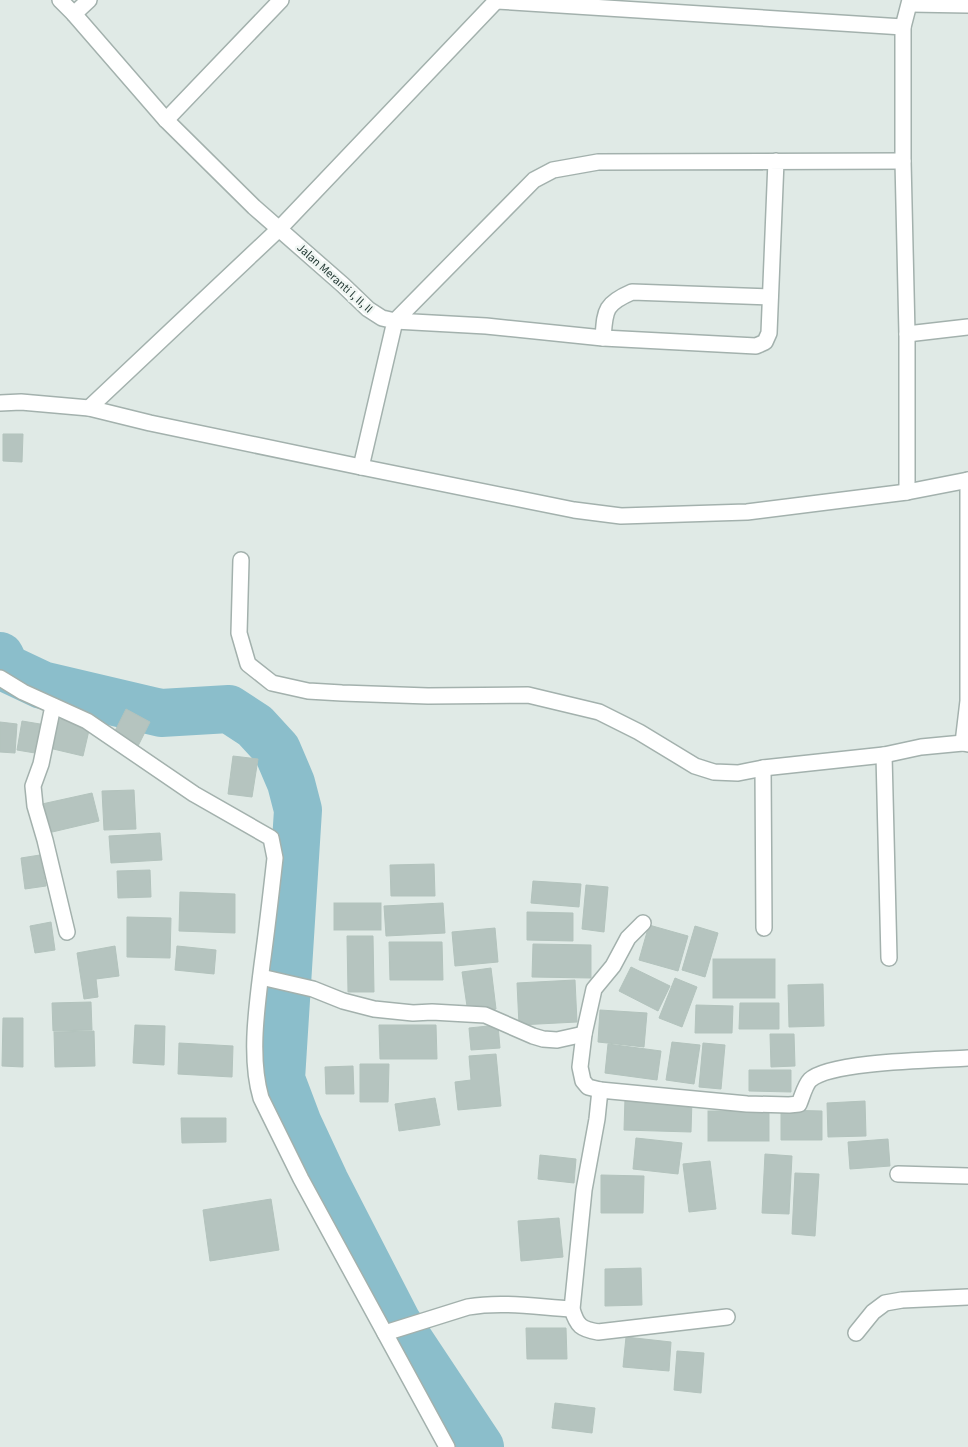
<svg xmlns="http://www.w3.org/2000/svg" width="968" height="1447" font-family="'Source Sans 3',sans-serif">
<style>
.lines{fill:none;stroke-linecap:round;stroke-linejoin:round}
.river{stroke:#8bbecb;stroke-width:48}
.building{fill:#b5c4bf;stroke:#b3c3bd}
.street-casing{stroke:#a3b1ad;stroke-width:18}
.street{stroke:#fff;stroke-width:15}
.labels{text-anchor:middle;stroke-width:5;stroke-linejoin:round;paint-order:stroke}
.street-label{font-size:12px;fill:#223833;stroke:#f0f6f3}
</style>
<rect width="100%" height="100%" fill="#e0eae6"/>
<g class="lines">
<polyline class="river" points="0,656 6,668 42,685 161,713 229,709 255,726 277,750 291,783 298,810 281,1079 298,1124 325,1182 397,1322 480,1447"/>
</g>
<g class="building">
<polygon points="3,434 23,434 22,462 3,461"/>
<polygon points="126,709 150,722 137,748 113,735"/>
<polygon points="55,718 90,726 83,756 49,748"/>
<polygon points="22,721 46,725 41,754 17,750"/>
<polygon points="0,722 17,724 15,753 0,752"/>
<polygon points="233,756 258,759 252,797 228,794"/>
<polygon points="134,790 136,829 104,830 102,791"/>
<polygon points="92,793 99,821 48,833 42,804"/>
<polygon points="160,833 162,860 111,863 109,836"/>
<polygon points="40,855 46,886 25,889 21,858"/>
<polygon points="434,864 435,896 391,896 390,865"/>
<polygon points="150,870 151,897 118,898 117,871"/>
<polygon points="533,881 581,884 579,907 531,903"/>
<polygon points="586,885 608,887 604,932 582,929"/>
<polygon points="180,892 235,894 235,933 179,931"/>
<rect x="334" y="903" width="47" height="27"/>
<polygon points="443,903 445,933 386,936 384,906"/>
<polygon points="527,912 573,913 573,941 527,940"/>
<polygon points="127,917 171,918 170,958 127,957"/>
<polygon points="51,922 55,950 35,953 30,926"/>
<polygon points="649,925 688,936 678,971 639,960"/>
<polygon points="695,926 718,933 705,977 682,970"/>
<polygon points="495,928 498,962 455,966 452,932"/>
<polygon points="347,936 373,936 374,992 348,992"/>
<polygon points="389,942 442,942 443,980 390,980"/>
<polygon points="533,944 591,945 591,978 532,977"/>
<polygon points="115,946 119,976 96,979 98,997 84,999 77,953"/>
<polygon points="177,946 216,950 214,974 175,970"/>
<rect x="713" y="959" width="62" height="39"/>
<polygon points="631,967 670,986 658,1011 619,991"/>
<polygon points="491,968 496,1009 468,1013 462,972"/>
<polygon points="675,978 697,987 682,1027 659,1018"/>
<polygon points="575,980 577,1022 519,1025 517,983"/>
<polygon points="823,984 824,1026 789,1027 788,985"/>
<polygon points="91,1002 92,1030 53,1031 52,1003"/>
<polygon points="740,1003 779,1003 779,1029 739,1029"/>
<polygon points="696,1005 733,1006 732,1033 695,1033"/>
<polygon points="600,1010 647,1013 644,1047 598,1042"/>
<polygon points="3,1018 23,1018 23,1067 2,1066"/>
<polygon points="135,1025 165,1026 164,1065 133,1063"/>
<polygon points="379,1025 436,1025 437,1059 380,1059"/>
<polygon points="498,1025 500,1048 471,1050 469,1028"/>
<polygon points="94,1031 95,1066 55,1067 54,1032"/>
<polygon points="770,1034 794,1034 795,1066 771,1067"/>
<polygon points="672,1042 700,1045 694,1084 666,1080"/>
<polygon points="179,1043 233,1046 232,1077 178,1074"/>
<polygon points="703,1043 725,1045 721,1089 699,1087"/>
<polygon points="608,1044 661,1051 657,1080 605,1073"/>
<polygon points="496,1054 501,1106 458,1110 455,1082 471,1080 469,1056"/>
<polygon points="360,1064 389,1064 388,1102 360,1102"/>
<polygon points="353,1066 354,1094 326,1094 325,1067"/>
<polygon points="749,1070 791,1070 791,1092 749,1091"/>
<polygon points="435,1098 440,1125 399,1131 395,1104"/>
<polygon points="625,1098 692,1099 691,1132 624,1130"/>
<polygon points="865,1101 866,1136 828,1137 827,1103"/>
<polygon points="781,1110 822,1111 822,1140 781,1140"/>
<rect x="708" y="1111" width="61" height="30"/>
<polygon points="181,1118 226,1118 226,1142 182,1143"/>
<polygon points="636,1138 682,1143 678,1174 633,1169"/>
<polygon points="888,1139 890,1166 850,1169 848,1142"/>
<polygon points="765,1154 792,1156 789,1214 762,1213"/>
<polygon points="540,1155 576,1159 574,1183 538,1179"/>
<polygon points="710,1161 716,1209 689,1212 683,1164"/>
<polygon points="795,1173 819,1174 815,1236 792,1234"/>
<polygon points="601,1175 644,1176 643,1213 601,1213"/>
<polygon points="271,1199 279,1250 210,1261 203,1210"/>
<polygon points="559,1218 563,1257 521,1261 518,1221"/>
<polygon points="641,1268 642,1305 605,1306 605,1269"/>
<polygon points="526,1328 566,1328 567,1359 527,1359"/>
<polygon points="626,1337 671,1342 669,1371 623,1367"/>
<polygon points="677,1351 704,1353 701,1393 674,1390"/>
<polygon points="555,1403 595,1408 592,1433 552,1428"/>
</g>
<g class="lines">
<defs>
<g id="street">
<polyline points="60,0 74,14 166,120 254,207 343,285 368,309 382,318 395,321 361,467"/>
<polyline points="497,1 903,27"/>
<polyline points="910,4 968,5"/>
<polyline points="74,14 89,0"/>
<polyline points="166,120 281,0"/>
<polyline points="776,161 769,333 765,342 756,346 603,338 486,326 395,321 534,180 553,170 598,162 903,161"/>
<polyline points="907,334 968,327"/>
<path d="M603,338C605,311 604,304 632,292L770,297"/>
<polyline points="0,403 21,402 89,408 150,423 361,467 574,510 621,516 747,512 907,492 968,480"/>
<polyline points="89,408 280,228 497,0"/>
<polyline points="968,480 968,701 963,743 968,744"/>
<polyline points="907,492 907,334 903,161 903,27 910,0"/>
<polyline points="241,560 239,633 248,664 272,683 308,691 342,693 428,696 528,695 599,712 639,732 695,766 714,772 738,773 763,768 884,755 921,747 963,743"/>
<path d="M0,678L23,692L87,721L194,794L271,838L275,858C271,894 267,929 262,965C257,1006 249,1057 261,1098L301,1179L447,1447"/>
<polyline points="53,706 41,764 33,786 35,806 45,840 67,932"/>
<polyline points="884,755 889,958"/>
<polyline points="763,768 764,928"/>
<polyline points="261,977 313,989 343,1001 374,1009 413,1013 432,1012 485,1015 533,1036 543,1039 557,1040 584,1034"/>
<polyline points="600,1090 588,1087 583,1081 580,1067 584,1034 594,989 613,966 628,938 643,923"/>
<polyline points="898,1174 968,1176"/>
<path d="M727,1317L598,1332C581,1329 577,1326 572,1309L584,1190L597,1119L600,1090L747,1104L789,1105L799,1104C802,1097 805,1085 810,1080C830,1061 937,1060 968,1058"/>
<path d="M385,1333L468,1307C502,1301 537,1307 572,1309"/>
<polyline points="856,1333 873,1312 885,1303 902,1300 968,1297"/>
</g>
</defs>
<use href="#street" class="street-casing"/>
<use href="#street" class="street"/>
</g>
<g class="labels">
<g class="street-label">
<text transform="translate(335 278) rotate(42)" y="4">Jalan Meranti I, II, II</text>
</g>
</g>
</svg>
